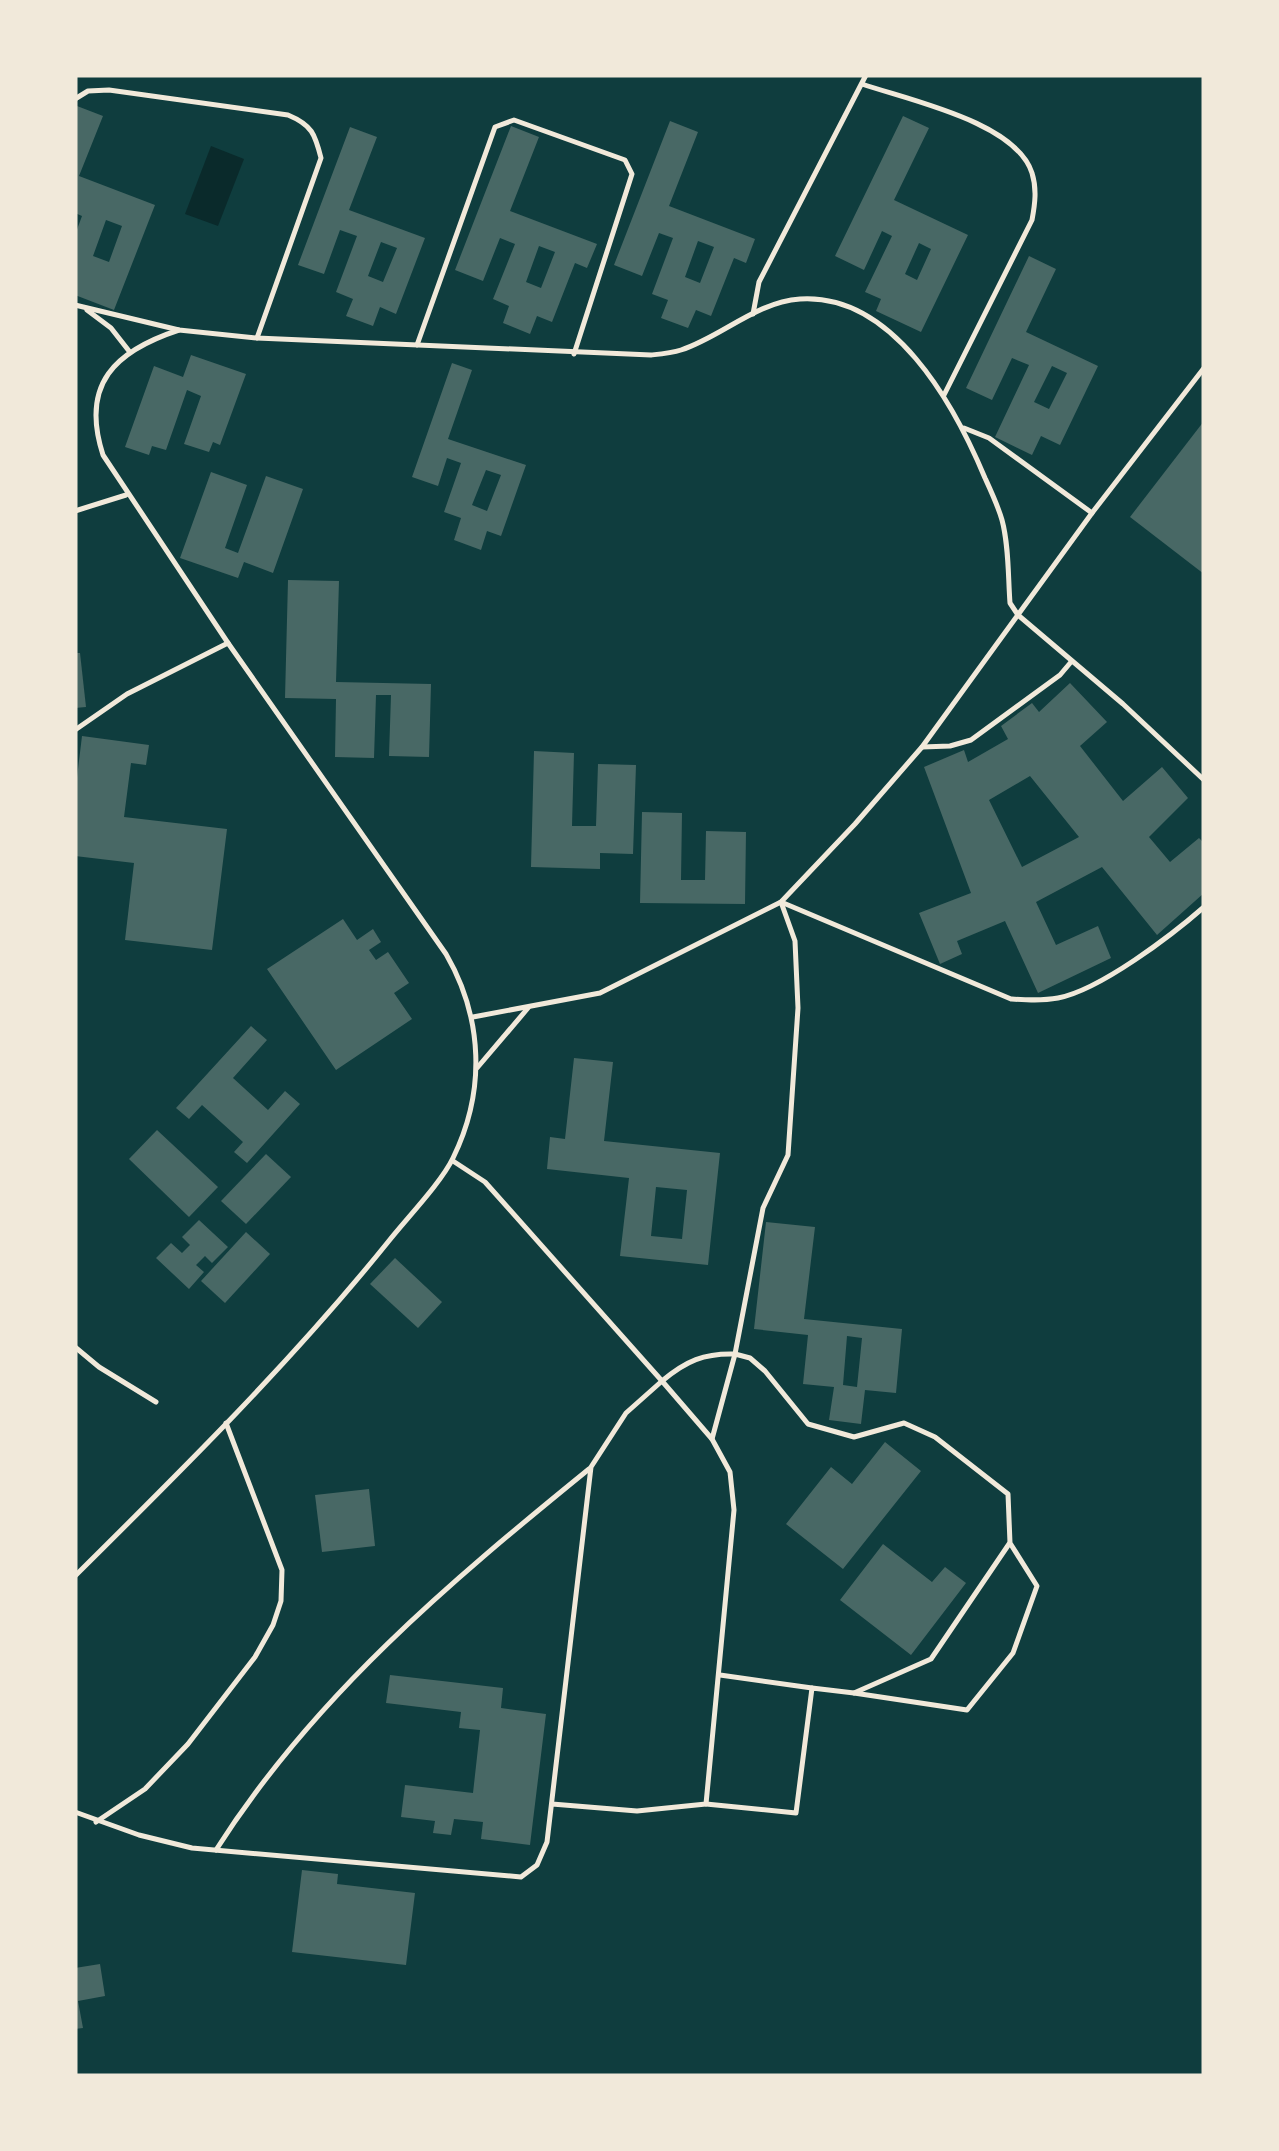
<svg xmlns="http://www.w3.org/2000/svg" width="1279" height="2151" font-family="'Asap Condensed',sans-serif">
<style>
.water{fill:#0a2a2b}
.building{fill:#486865;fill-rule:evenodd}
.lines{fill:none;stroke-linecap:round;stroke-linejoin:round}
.service{stroke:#f1e9da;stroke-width:5}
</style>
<rect width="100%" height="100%" fill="#0f3d3e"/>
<polygon class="water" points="211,146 244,159 218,226 185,214"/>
<g class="building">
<path d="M77,106L103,116L79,176L155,205L114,310L75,295V235L82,216L75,213ZM106,220L122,226L109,262L93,256Z"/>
<path d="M903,116L929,128L894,200L968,235L921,332L876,311L881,299L865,292L892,236L882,231L864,270L835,256ZM919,243L931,249L917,280L905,274Z"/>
<path d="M670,121L698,132L669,206L755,239L746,263L734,258L711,316L696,310L688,328L661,318L668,300L652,294L673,238L659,233L642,276L614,265ZM698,241L714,247L700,283L685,277Z"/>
<path d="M511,126L539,137L510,211L597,244L587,268L575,263L552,322L537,316L530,334L503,323L509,306L493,299L515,244L500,238L483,281L455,270ZM539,246L555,252L541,288L526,282Z"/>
<path d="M350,127L377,137L349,210L425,238L396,314L380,307L373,326L346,316L353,299L336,292L357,236L340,230L324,274L298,265ZM381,242L397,248L383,282L368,276Z"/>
<path d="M1029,256L1056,269L1026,332L1098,366L1060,445L1041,436L1032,455L995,437L1029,365L1012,358L992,400L966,388ZM1052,366L1067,373L1049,409L1034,402Z"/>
<polygon points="191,355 246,374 220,445 213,442 209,452 184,444 201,396 187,390 166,450 152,446 149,455 125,447 154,366 183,377"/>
<path d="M452,363L472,370L448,439L526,465L501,536L487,531L481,550L454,540L461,518L444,512L461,463L447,458L438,486L412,477ZM486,470L501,475L487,511L472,505Z"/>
<polygon points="1204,421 1204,574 1130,517"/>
<polygon points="211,472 247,485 225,548 238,553 266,476 303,489 273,573 244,562 238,578 180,558"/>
<polygon points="288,580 339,581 336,682 431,684 429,757 389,756 391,695 376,695 374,758 335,757 336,699 285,698"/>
<polygon points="75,653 80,653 86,707 75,708"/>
<path d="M1070,683L1107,722L1080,746L1123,801L1162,767L1188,798L1149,837L1170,862L1199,838L1204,843V893L1157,935L1102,867L1036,902L1056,945L1098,926L1111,958L1038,993L1005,921L957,941L962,954L940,964L919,913L971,893L924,767L964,750L968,762L1008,739L1001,726L1032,703L1039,712ZM1030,776L1079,837L1022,867L989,800Z"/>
<polygon points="82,736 149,745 146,765 131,763 124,817 227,829 212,950 125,940 134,863 75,856 75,794"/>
<polygon points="534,751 574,753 572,826 596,826 598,764 636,765 633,854 600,853 600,869 531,867"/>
<polygon points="642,812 682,813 681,880 705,880 706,831 746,832 745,904 640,903"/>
<polygon points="343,919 357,940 373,929 381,942 369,950 376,960 388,952 409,983 394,993 412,1019 336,1070 267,969"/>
<polygon points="251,1026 267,1040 233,1078 268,1110 285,1091 300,1104 247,1163 234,1152 243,1142 202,1105 189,1119 176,1108"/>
<path d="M574,1058L613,1062L604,1141L720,1153L708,1265L620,1256L629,1178L547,1169L550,1137L565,1139ZM656,1187L687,1190L682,1239L651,1236Z"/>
<polygon points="157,1130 218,1187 189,1217 129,1159"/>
<polygon points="266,1154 291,1177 246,1224 221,1201"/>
<polygon points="199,1220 228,1247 212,1263 205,1256 196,1265 204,1272 189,1289 156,1258 171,1243 182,1253 190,1245 182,1237"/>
<path d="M766,1222L815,1227L804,1319L902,1329L896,1393L865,1390L861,1424L829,1420L834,1387L803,1384L808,1335L754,1329ZM847,1336L862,1338L857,1387L843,1385Z"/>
<polygon points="246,1232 270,1254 225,1303 201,1281"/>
<polygon points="395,1258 442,1302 418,1328 370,1284"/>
<polygon points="885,1442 921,1471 843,1569 786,1524 831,1467 852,1484"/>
<polygon points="369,1489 375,1546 322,1552 315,1495"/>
<polygon points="883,1544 932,1582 945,1567 966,1583 911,1655 840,1600"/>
<polygon points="390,1675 503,1688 501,1708 546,1714 530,1845 481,1839 483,1822 454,1819 451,1835 433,1833 435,1821 401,1817 405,1785 473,1793 480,1730 459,1728 461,1712 386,1703"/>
<polygon points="302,1870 338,1874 337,1884 415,1893 406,1965 292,1952"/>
<polygon points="100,1964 105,1996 78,2001 83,2028 75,2029 75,1968"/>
</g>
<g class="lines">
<g class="service">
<path d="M862,84C908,100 1016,122 1032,173C1037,189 1035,204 1032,220L944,395"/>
<path d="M75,99L88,91L109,90L288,115C312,125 315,134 321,158L257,338"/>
<path d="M75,305L179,330L257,338L651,355C661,354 672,353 681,350C721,337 756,302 800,299C893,293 954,404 985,478C991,491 998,506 1002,520C1009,546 1008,577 1010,603L1018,615L1123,704L1204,780"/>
<polyline points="87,310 111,328 129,351"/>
<polyline points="753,314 759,282 866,75"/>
<polyline points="417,345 495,127 514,120 625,160 632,174 574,354"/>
<polyline points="964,428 989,438 1092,513"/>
<polyline points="75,511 126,495"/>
<polyline points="75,730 127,694 228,643"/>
<polyline points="922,747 950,746 971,740 1060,675 1071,662"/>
<path d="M781,902L1011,999C1027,1000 1042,1001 1058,998C1100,990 1172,935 1204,907"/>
<polyline points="473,1017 600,993 781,902 855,824 922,747 1092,513 1204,368"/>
<polyline points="477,1068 528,1008"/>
<path d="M453,1161L485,1182L662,1381C686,1361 704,1353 735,1354L763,1208L788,1155L798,1008L795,941L781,902"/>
<polyline points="75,1347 99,1367 156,1402"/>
<polyline points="712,1439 735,1354 750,1358 765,1371 808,1424 854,1437 904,1423 935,1437 1008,1494 1010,1543 1037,1586 1013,1653 967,1710 854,1693"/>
<path d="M75,1576C183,1469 292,1361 388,1242C406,1219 441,1183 453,1158C486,1091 483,1018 446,954L228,643L103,455C80,384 115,351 179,330"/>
<polyline points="720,1675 812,1688"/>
<polyline points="706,1804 796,1813 812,1688 854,1693 931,1659 1009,1544"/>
<polyline points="75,1812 139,1835 192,1848 521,1877 537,1865 547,1842 591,1467 626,1413 662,1381 712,1439 730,1472 734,1510 706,1804 637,1811 552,1804"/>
<polyline points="96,1822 145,1789 188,1744 255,1657 273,1625 281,1601 282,1570 226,1423"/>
<path d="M216,1850C313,1697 450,1582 589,1469"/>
</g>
</g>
<rect width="1279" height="2151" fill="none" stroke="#f1e9da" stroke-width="155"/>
</svg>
